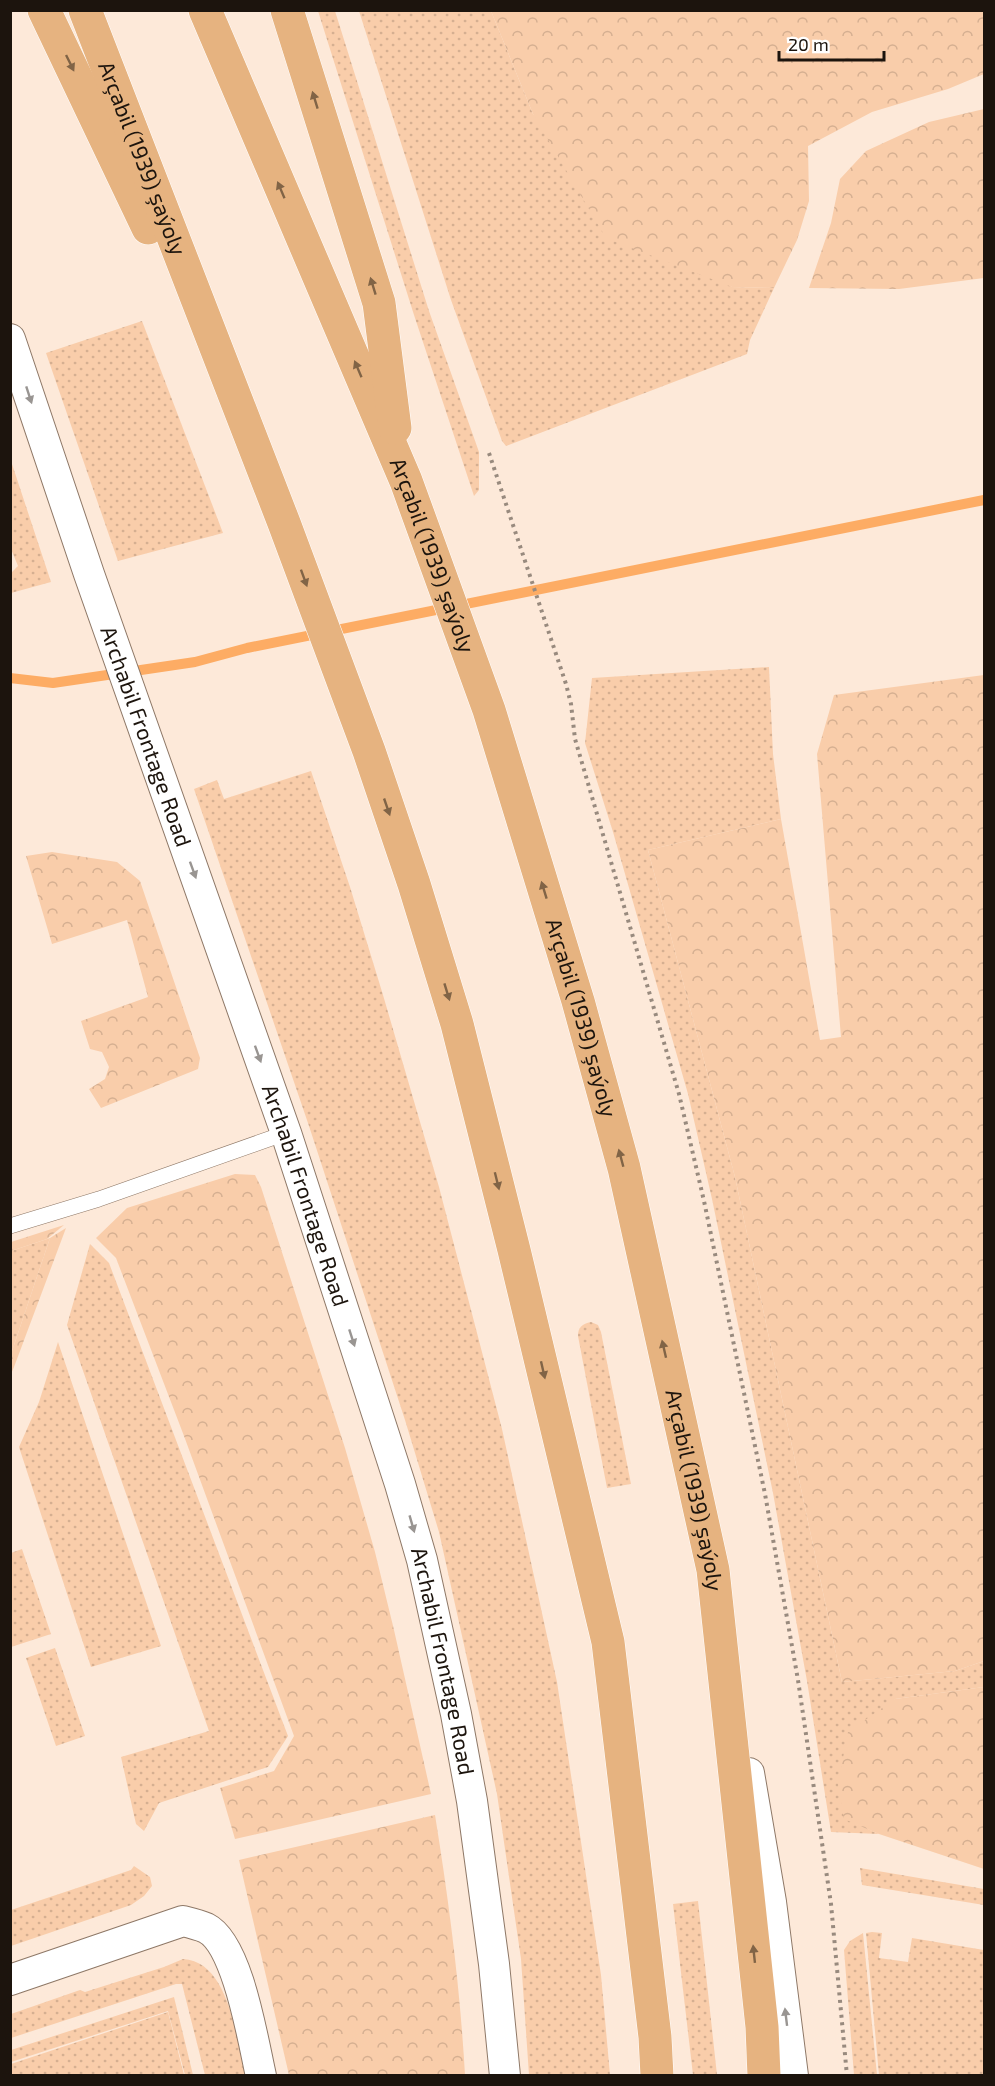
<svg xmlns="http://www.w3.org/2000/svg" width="995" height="2086" font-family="'Exo 2',sans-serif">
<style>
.grass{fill:url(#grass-dots)}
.forest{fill:url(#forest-crowns)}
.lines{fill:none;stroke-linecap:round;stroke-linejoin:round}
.stream{stroke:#fdac64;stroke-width:10}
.lane-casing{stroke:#8e7867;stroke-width:16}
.street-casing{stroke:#8e7867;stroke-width:32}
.primary-casing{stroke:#fff;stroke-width:34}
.path{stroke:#988a7e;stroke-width:4;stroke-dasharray:3 4.5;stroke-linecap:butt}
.lane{stroke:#fff;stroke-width:15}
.street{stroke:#fff;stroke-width:30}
.primary{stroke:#e6b380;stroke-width:33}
.oneway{fill:#816446}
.oneway2{fill:#999592}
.labels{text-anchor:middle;stroke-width:5;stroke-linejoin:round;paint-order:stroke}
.street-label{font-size:22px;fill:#1c140d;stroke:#fff}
</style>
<defs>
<pattern id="grass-dots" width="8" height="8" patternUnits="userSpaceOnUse" patternTransform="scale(1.5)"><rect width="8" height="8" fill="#f9cdaa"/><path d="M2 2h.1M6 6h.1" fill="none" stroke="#d5af91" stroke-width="1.8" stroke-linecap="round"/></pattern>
<pattern id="forest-crowns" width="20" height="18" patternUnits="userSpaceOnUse" patternTransform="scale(1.5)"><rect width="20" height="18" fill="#f9cdaa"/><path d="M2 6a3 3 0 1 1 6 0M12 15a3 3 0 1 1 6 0" fill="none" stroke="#d5af91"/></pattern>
</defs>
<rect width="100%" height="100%" fill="#fde9d9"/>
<g class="grass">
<polygon points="318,11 335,11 429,311 479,452 479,490 474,496 414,315"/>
<polygon points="359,11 491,11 533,114 732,287 774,288 750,340 747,354 506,446 502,441 451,300"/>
<polygon points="142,321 223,533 118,561 46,353"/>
<polygon points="11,461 51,582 11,593 11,573 18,566 11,549"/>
<polygon points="769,667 773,754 781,819 648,850 735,1177 842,1682 955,1671 984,1661 984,1687 895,1699 844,1818 879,1834 831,1832 807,1681 773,1493 712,1199 688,1094 613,832 585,743 592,678"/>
<polygon points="311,771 350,887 383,995 439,1187 502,1429 557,1682 601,1975 610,2075 529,2075 521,1959 497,1794 439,1532 405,1420 309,1126 194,789 217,780 224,799"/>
<polygon points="50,1238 11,1354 11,1251"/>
<polygon points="90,1244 109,1263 288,1736 268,1767 159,1803 144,1831 136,1824 121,1757 209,1731 67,1325"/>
<path d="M591,1322L598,1325L601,1332L631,1484L607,1488L578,1336C578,1327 582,1324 591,1322Z"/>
<polygon points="58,1342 161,1646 91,1667 19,1447 39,1402"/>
<polygon points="22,1549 51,1634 11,1647 11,1553"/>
<polygon points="55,1648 85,1736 56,1746 26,1658"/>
<polygon points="134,1866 150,1877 152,1886 144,1896 131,1905 11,1946 11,1910 131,1870"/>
<polygon points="860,1868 984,1889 984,1905 862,1885"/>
<polygon points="698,1901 717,2075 693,2075 673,1904"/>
<polygon points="872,1932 882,1933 879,1958 908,1962 912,1938 984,1950 984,2075 879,2075 866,1933"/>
<polygon points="863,1933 877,2075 854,2075 844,1950 850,1941"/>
<path d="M183,1959C229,1961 237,2040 245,2075H205L182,1984H176L11,2038V2014L80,1990L85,1992L164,1967Z"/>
<polygon points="174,1997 193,2075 185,2075 168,2011 11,2062 11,2050"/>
<polygon points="168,2012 184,2075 11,2075 11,2064"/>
</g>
<g class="forest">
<polygon points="491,11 984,11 984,74 948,89 872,112 808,146 809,201 797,240 774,288 732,287 606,238 533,114"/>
<polygon points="984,109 984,278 899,289 809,288 831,223 840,179 866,151 929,122"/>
<polygon points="984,675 984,1661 955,1671 842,1682 735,1177 648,850 781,819 820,1040 841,1037 817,754 834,695"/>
<polygon points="52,852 117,862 140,881 200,1058 198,1069 101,1108 89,1089 105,1079 109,1067 102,1052 90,1049 81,1021 148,997 127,920 52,944 26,856"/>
<polygon points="235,1174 255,1175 261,1187 345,1448 375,1552 394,1630 431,1794 235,1839 220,1788 274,1771 294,1736 184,1436 116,1258 96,1238 127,1208"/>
<polygon points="64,1225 47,1239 11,1251 11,1242"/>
<polygon points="66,1228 14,1367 11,1374 11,1354 50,1238"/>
<polygon points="984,1687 984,1869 879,1834 844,1819 838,1784 848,1732 895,1699"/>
<path d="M435,1815C449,1902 460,1987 465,2075H289L239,1860Z"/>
</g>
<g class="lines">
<polyline class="stream" points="10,678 53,683 195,662 247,648 984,500"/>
<defs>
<polyline id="lane" points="10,1226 99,1199 286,1133"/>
<g id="street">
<path id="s1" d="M10,339L89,574L286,1133L400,1484L422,1560L456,1714L472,1801L494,1964L505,2076"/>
<polyline points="749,1773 771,1902 793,2076"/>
<path d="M10,1980L183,1921C191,1923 199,1925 206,1928C238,1944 253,2041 261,2076"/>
</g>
<g id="primary">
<polyline points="44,10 148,228"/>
<path id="s2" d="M85,10L284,523L369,751L414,884L457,1024L514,1250L608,1642L655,2037L657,2076"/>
<path id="s3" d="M205,10L406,481L489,710L578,1001L624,1168L713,1570L762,2027L764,2076"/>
<polyline points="287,10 379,303 395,428"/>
</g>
</defs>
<use href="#lane" class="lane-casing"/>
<use href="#street" class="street-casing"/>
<use href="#primary" class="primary-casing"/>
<polyline class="path" points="489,453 566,684 571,704 575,739 679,1094 704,1201 765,1494 798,1680 831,1904 847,2076"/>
<use href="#lane" class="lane"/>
<use href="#street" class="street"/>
<use href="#primary" class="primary"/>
</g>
<defs><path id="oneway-solid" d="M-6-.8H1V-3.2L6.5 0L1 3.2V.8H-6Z" transform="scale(1.5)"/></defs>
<g class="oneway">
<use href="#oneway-solid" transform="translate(70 63) rotate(64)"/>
<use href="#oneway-solid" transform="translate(315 100) rotate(-107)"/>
<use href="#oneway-solid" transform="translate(281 190) rotate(-113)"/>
<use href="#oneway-solid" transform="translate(373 286) rotate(-107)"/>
<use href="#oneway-solid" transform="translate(358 369) rotate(-113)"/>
<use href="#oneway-solid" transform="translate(304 578) rotate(70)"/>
<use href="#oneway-solid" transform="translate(387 807) rotate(71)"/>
<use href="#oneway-solid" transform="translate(544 890) rotate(-107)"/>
<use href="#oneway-solid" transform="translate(447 992) rotate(73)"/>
<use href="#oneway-solid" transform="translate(621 1158) rotate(-105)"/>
<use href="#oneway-solid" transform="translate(497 1181) rotate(76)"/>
<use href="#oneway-solid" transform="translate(664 1349) rotate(-103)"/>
<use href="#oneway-solid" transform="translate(543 1370) rotate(77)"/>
<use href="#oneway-solid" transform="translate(754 1954) rotate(-96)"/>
</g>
<g class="oneway2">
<use href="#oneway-solid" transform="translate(29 395) rotate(72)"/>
<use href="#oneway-solid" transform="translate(193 870) rotate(70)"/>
<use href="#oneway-solid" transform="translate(258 1054) rotate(70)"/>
<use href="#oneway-solid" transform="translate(352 1338) rotate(72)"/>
<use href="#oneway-solid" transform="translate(412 1524) rotate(74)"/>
<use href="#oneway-solid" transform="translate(786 2017) rotate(-97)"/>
</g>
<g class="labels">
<g class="street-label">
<text dy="8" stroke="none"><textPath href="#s2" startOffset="159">Arçabil (1939) şaýoly</textPath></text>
<text dy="8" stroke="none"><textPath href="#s3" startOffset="591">Arçabil (1939) şaýoly</textPath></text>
<text dy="8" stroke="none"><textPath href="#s1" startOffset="420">Archabil Frontage Road</textPath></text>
<text dy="8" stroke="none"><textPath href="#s3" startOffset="1077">Arçabil (1939) şaýoly</textPath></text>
<text dy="8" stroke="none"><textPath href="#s1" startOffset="906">Archabil Frontage Road</textPath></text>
<text dy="8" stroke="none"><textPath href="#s3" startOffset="1563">Arçabil (1939) şaýoly</textPath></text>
<text dy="8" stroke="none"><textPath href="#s1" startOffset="1392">Archabil Frontage Road</textPath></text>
</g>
</g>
<rect width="995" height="2086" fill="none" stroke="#1c140d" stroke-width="24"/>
<path d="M779 51v9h105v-9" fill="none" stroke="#1c140d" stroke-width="3"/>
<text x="788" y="51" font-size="18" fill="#1c140d" stroke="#ffffff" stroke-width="4.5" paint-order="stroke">20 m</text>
</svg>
